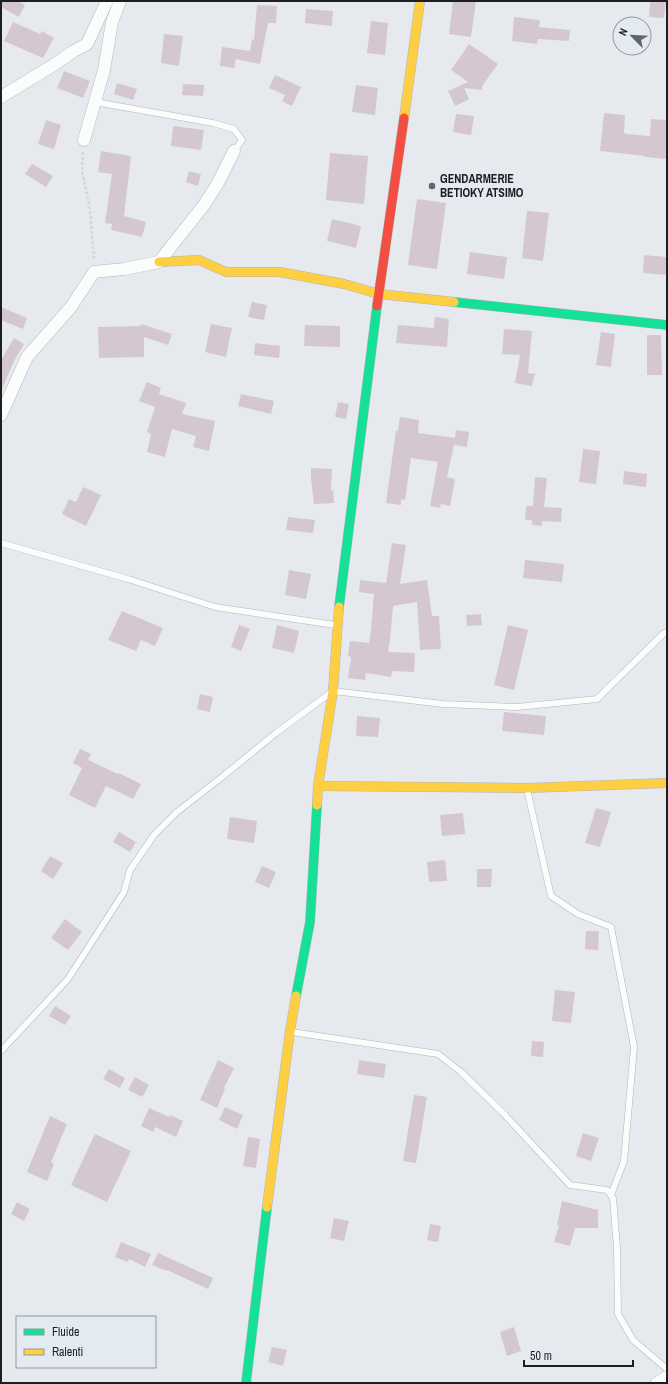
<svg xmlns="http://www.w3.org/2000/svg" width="668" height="1384" font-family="'Archivo Narrow',sans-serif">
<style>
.building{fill:#d4c7d1}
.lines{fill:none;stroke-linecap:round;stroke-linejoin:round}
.lane-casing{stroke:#b2b5b8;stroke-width:7}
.street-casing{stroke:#b2b5b8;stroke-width:13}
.fast-casing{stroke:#b2b5b8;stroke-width:10}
.slow-casing{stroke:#b2b5b8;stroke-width:10}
.jam-casing{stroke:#b2b5b8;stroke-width:10}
.path{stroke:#d4d6d7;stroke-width:2.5;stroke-dasharray:3 2;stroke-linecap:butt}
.lane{stroke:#fbfcfc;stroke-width:6}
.street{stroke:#fbfcfc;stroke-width:12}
.fast{stroke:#16e098;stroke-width:9}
.slow{stroke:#ffcf43;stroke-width:9}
.jam{stroke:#f24e42;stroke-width:9}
.poi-dot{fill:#636669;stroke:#e3eaf1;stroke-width:1.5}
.labels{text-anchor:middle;stroke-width:3.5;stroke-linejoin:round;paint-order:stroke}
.poi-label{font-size:12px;font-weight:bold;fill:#1c1f21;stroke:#e3eaf1;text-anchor:start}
</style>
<rect width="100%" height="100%" fill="#e6eaee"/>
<g class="building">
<polygon points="1,1 18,1 25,5 19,17 1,7"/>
<polygon points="453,1 476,1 471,37 449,34"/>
<polygon points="650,1 666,1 664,18 649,17"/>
<polygon points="257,5 277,6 276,23 268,23 260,64 236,59 234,68 220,66 222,47 250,51 252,39 254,40"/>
<polygon points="306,9 333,11 332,26 305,23"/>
<polygon points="514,17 540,20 539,27 570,30 569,41 538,39 537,44 512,41"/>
<polygon points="371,21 388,23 385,55 367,53"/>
<polygon points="13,22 40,34 42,31 54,38 43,58 4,41"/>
<polygon points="164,34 183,36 179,66 161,63"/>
<polygon points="469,44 498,64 482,86 482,90 464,88 469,99 455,106 448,91 468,82 451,70"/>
<polygon points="64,71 90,81 83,98 57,88"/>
<polygon points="275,75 301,87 292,106 282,101 285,95 269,88"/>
<polygon points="117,83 137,89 133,100 114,94"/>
<polygon points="183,84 204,85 203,96 182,95"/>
<polygon points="356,85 378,88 375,115 352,112"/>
<polygon points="604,113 625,115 624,133 627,134 650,136 651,119 667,120 667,159 645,157 645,156 600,151"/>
<polygon points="456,114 474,116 471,135 453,132"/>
<polygon points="46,120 61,125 54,149 38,144"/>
<polygon points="173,126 204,130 201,150 171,146"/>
<polygon points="101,151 131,156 124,216 146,222 142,237 111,230 112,224 105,223 112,174 98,172"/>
<polygon points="330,153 368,156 364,204 326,200"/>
<polygon points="32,164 53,176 46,187 25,174"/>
<polygon points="189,171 201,174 198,186 186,182"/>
<polygon points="417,199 446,203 437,269 408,265"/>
<polygon points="527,211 549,213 543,261 522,258"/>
<polygon points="332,219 361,226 356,248 327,241"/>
<polygon points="470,252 507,257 504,279 467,274"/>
<polygon points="644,255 667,257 667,275 643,273"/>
<polygon points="252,302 267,305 264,320 248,317"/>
<polygon points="1,307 27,318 23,329 1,320"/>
<polygon points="435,317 449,319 447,347 396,343 398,325 434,328"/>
<polygon points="141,324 172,334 168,345 144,337 144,357 99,358 98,327 141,326"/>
<polygon points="211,324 232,328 226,357 205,352"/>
<polygon points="305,325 340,326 340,347 304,346"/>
<polygon points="504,329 532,331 528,373 535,374 532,386 515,383 520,355 502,354"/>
<polygon points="601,332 615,334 611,367 596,365"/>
<polygon points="647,335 661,335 662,375 647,375"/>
<polygon points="14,338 24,344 14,361 1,392 1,360"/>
<polygon points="255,343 280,346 279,358 254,355"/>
<polygon points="147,382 161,388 159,394 186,403 182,414 215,421 209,451 193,447 196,436 172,429 165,457 147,452 151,434 147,432 155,407 139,401"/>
<polygon points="241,394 274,401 271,414 238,406"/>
<polygon points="338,402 349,404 346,419 335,417"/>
<polygon points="400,417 419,420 418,433 455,438 456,430 469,432 467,447 454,445 447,477 455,479 450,506 441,504 440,508 430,506 438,462 411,458 405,500 401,499 401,505 386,503 396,431 398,431"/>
<polygon points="583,449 600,451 596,484 579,482"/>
<polygon points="311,468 332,469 331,490 333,490 334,503 314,504 311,479"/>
<polygon points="624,471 647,474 646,487 623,484"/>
<polygon points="535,477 547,478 544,507 562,508 561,522 542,521 542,526 532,525 532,520 525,520 526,506 533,506"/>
<polygon points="83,487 101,495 86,526 62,514 69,499 76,502"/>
<polygon points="288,517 315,520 313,533 286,530"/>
<polygon points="392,543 406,545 400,584 427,580 432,616 439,616 441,649 420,650 417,602 393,606 390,640 388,652 415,653 414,672 392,671 391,677 366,673 365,680 348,678 351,657 348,656 350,641 369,643 371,629 374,594 359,592 360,580 386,583"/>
<polygon points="525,560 564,564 562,582 523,578"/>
<polygon points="289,570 311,574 306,599 285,595"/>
<polygon points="122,611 163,628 155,646 141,640 136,651 108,640"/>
<polygon points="481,614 482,625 467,626 466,615"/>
<polygon points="239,625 250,629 241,651 231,647"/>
<polygon points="277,625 299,631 294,653 272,648"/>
<polygon points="508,625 528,630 514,690 494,685"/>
<polygon points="200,694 213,697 210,712 197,709"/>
<polygon points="504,712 546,716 544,735 502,731"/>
<polygon points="357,716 380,718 378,737 356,736"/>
<polygon points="80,749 91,754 88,760 118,774 119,773 141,784 133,799 106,786 95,808 69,795 82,768 73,763"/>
<polygon points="596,808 611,812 600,847 585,843"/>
<polygon points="463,813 465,834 442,836 440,815"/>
<polygon points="230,817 257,821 254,843 227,839"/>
<polygon points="119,832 136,842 130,852 113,842"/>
<polygon points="50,856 63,863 53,879 41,871"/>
<polygon points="445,860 447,881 429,882 427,862"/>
<polygon points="262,866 276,872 269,888 255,882"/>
<polygon points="477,869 492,869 491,887 477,887"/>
<polygon points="65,919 82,932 68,950 51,938"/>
<polygon points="586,931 599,931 598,950 585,949"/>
<polygon points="555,990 575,992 571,1023 552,1021"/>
<polygon points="55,1006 71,1016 65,1025 49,1016"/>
<polygon points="532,1041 544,1042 543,1057 531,1056"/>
<polygon points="218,1060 234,1068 224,1088 225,1089 217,1108 200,1100"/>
<polygon points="359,1060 386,1064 384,1078 357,1074"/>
<polygon points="109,1069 125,1078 120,1088 103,1079"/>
<polygon points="135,1077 149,1085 142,1097 128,1090"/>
<polygon points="414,1095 427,1097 416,1163 403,1161"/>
<polygon points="225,1107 243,1115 237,1129 219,1120"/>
<polygon points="149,1108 169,1117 170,1115 183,1121 176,1137 155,1127 153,1132 141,1126"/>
<polygon points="50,1116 67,1124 51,1162 54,1164 47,1181 27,1172"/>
<polygon points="583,1133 599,1138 591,1161 576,1156"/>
<polygon points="95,1134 131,1151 107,1202 71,1185"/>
<polygon points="248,1137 260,1139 256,1168 243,1166"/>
<polygon points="562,1201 598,1210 598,1228 575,1228 570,1246 554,1242 559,1225 557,1225"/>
<polygon points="17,1202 30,1209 24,1221 11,1214"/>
<polygon points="334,1218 349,1221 344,1241 330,1238"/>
<polygon points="430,1224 441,1226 438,1242 427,1240"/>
<polygon points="121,1242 151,1254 145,1267 129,1259 128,1262 115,1257"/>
<polygon points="158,1253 213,1278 208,1289 167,1270 167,1271 152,1265"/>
<polygon points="514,1327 521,1351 507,1356 500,1332"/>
<polygon points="272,1347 287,1350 283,1366 268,1362"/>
</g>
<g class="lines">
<defs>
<g id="lane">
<polyline points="95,102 213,123 234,129 242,140 234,151"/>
<polyline points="1,543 128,579 215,607 335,625"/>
<polyline points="527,789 551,896 578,914 611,927 634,1047 624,1161 611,1195"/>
<polyline points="292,1032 438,1054 461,1072 504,1114 570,1185 607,1190 613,1198 617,1248 618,1314 633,1340 667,1369"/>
<polyline points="1,1051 68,979 124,892 130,870 154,835 177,812 222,777 276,733 333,691 443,704 517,707 597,699 663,634 667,632"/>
</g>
<g id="street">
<polyline points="1,97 52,66 74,51 87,44 107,1"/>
<polyline points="84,140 104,70 112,22 120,1"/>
<polyline points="1,415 27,357 71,307 94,272 124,269 159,262 204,205 218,183 234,151"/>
<polyline points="657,1383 667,1377"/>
</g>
<g id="fast">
<polyline points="454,302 667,325"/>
<polyline points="339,607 377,306"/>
<polyline points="296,996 310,922 317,805"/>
<polyline points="246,1383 267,1207"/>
</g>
<g id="slow">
<polyline points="404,118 420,1"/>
<polyline points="159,262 199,260 226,272 280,272 344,284 379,294 454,302"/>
<polyline points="318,786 527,788 667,783"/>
<polyline points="317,805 318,786 333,691 339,607"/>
<polyline points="267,1207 290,1031 296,996"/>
</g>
<polyline id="jam" points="377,306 404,118"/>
</defs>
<use href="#lane" class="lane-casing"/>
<use href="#street" class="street-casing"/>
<use href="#fast" class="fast-casing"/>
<use href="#slow" class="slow-casing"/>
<use href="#jam" class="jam-casing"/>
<polyline class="path" points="83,152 82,171 90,209 94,260"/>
<use href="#lane" class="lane"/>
<use href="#street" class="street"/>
<use href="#fast" class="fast"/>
<use href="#slow" class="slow"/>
<use href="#jam" class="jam"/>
</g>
<circle class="poi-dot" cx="432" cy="186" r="4"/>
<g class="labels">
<g class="poi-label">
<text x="440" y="183">GENDARMERIE<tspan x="440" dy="14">BETIOKY ATSIMO</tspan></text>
</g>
</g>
<rect width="668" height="1384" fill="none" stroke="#1c1f21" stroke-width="4"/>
<rect x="16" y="1316" width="140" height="52" fill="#e3eaf1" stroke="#93999e"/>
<rect x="24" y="1329" width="20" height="6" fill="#16e098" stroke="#93999e"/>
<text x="52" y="1336" font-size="12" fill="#1c1f21">Fluide</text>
<rect x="24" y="1349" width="20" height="6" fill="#ffcf43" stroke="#93999e"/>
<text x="52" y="1356" font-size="12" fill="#1c1f21">Ralenti</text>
<g transform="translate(632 36) rotate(294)"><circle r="19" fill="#e3eaf1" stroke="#93999e"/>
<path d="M0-3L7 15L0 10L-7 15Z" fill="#636669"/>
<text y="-6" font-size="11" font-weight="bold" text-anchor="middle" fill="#1c1f21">N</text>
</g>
<path d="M524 1360v6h109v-6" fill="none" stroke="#1c1f21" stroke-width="2"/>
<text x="530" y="1360" font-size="12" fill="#1c1f21" stroke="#e3eaf1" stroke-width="3" paint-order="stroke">50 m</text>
</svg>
